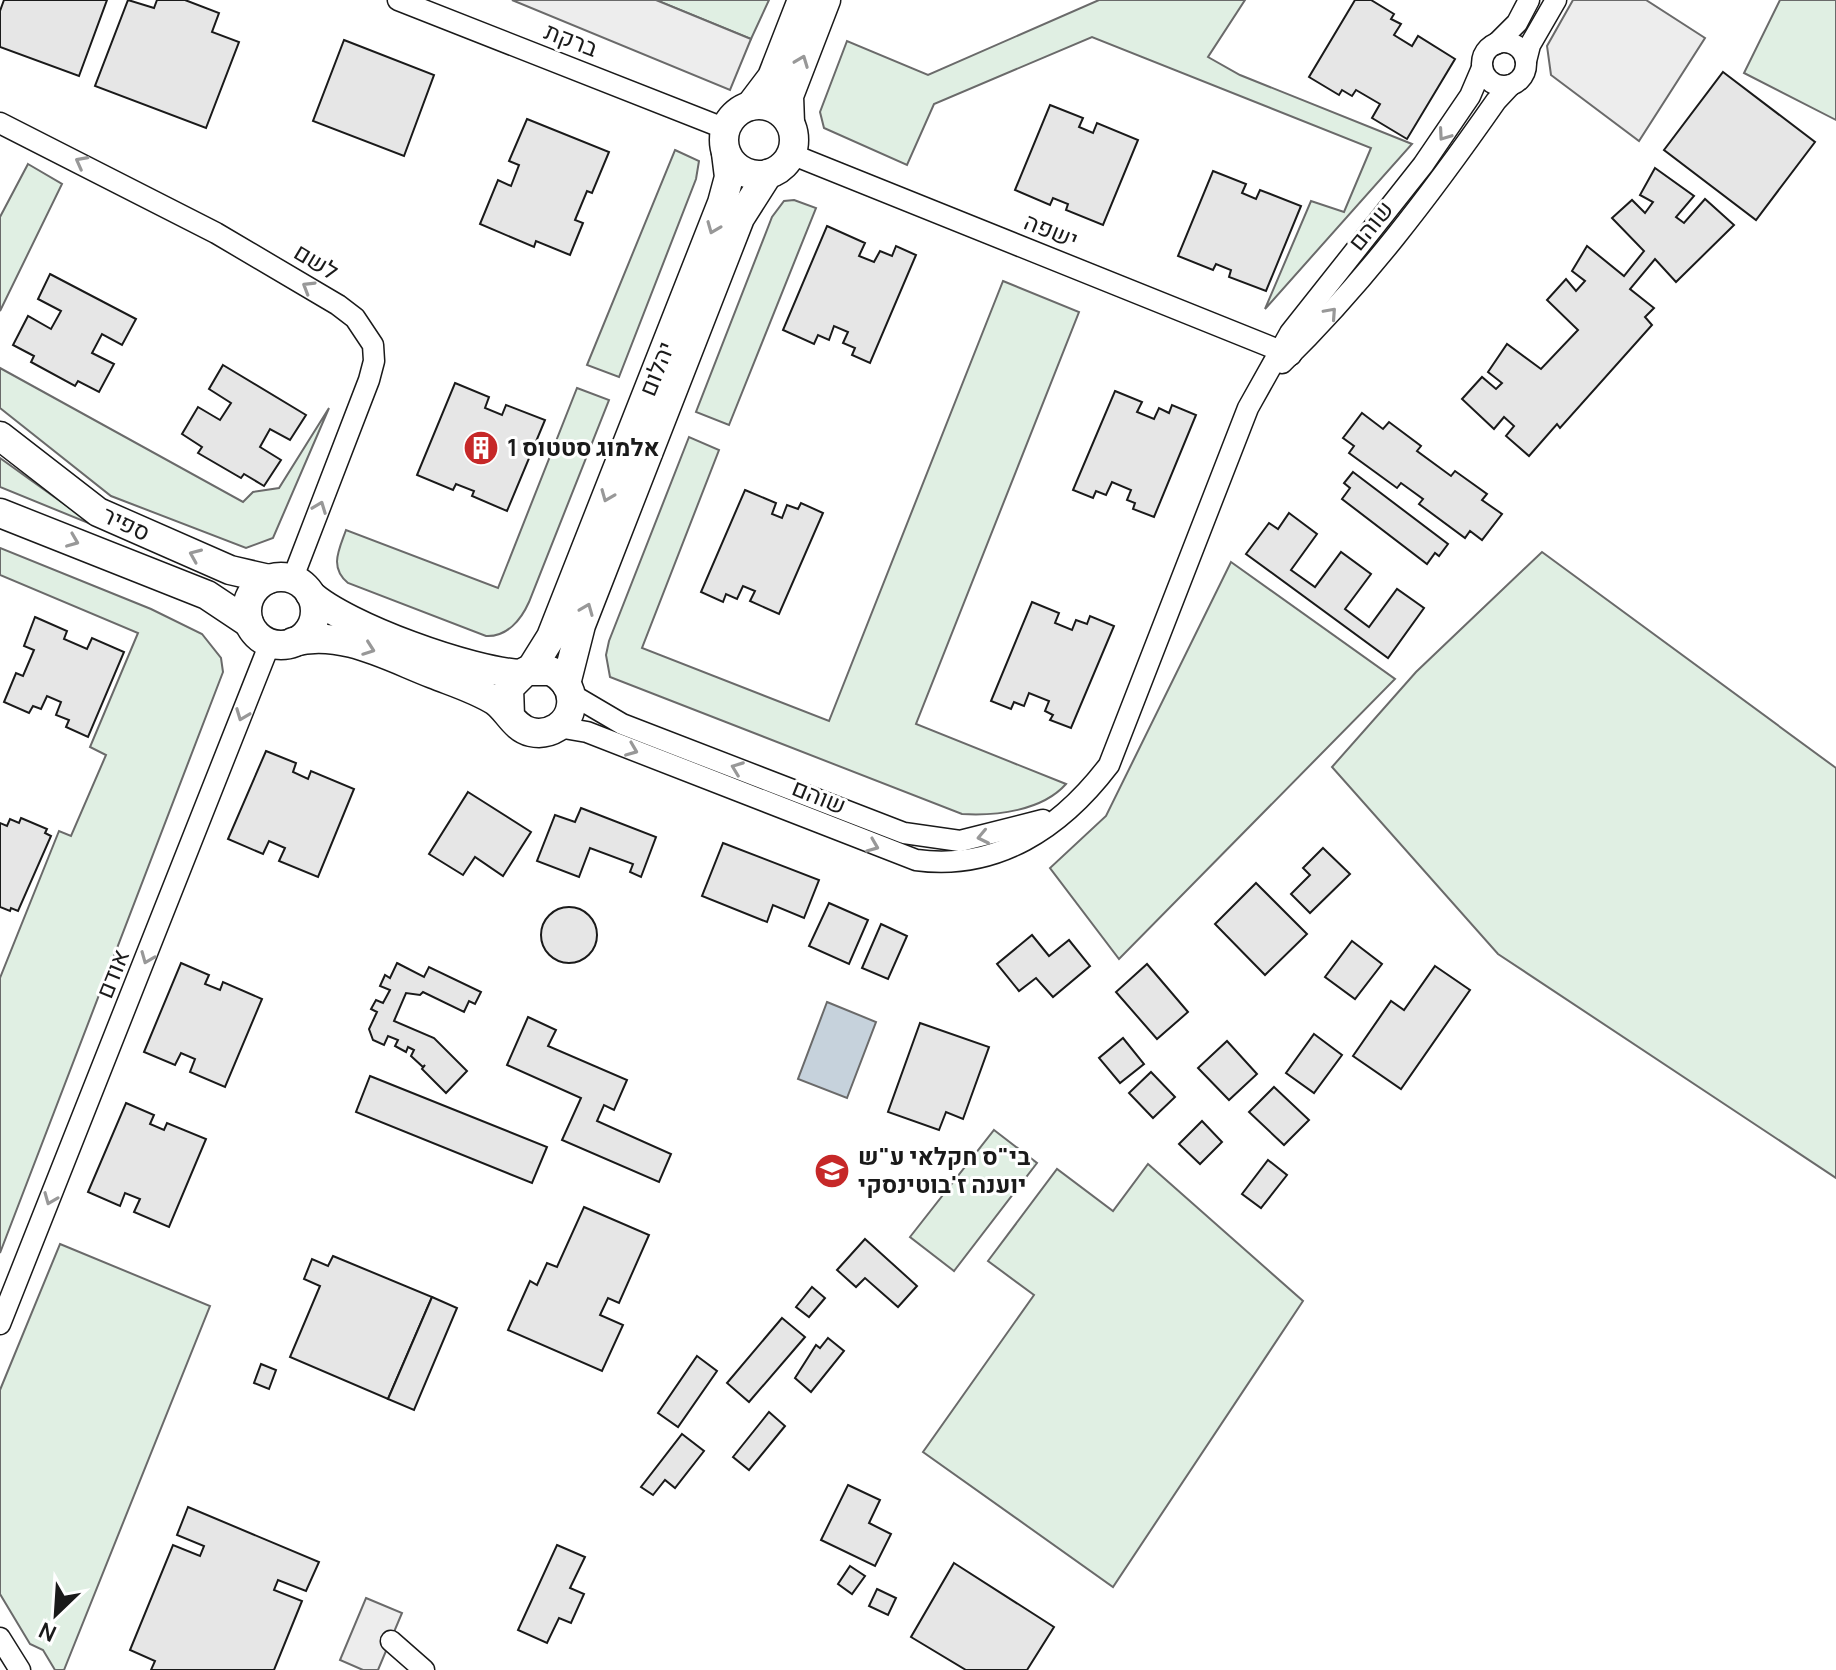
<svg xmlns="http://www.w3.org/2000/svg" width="1836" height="1670" font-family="Manrope,Heebo,sans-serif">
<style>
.green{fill:#e0efe3;stroke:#6a6a6a;stroke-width:2}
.parking{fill:#ededed;stroke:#6a6a6a;stroke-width:2}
.water{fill:#c6d2dc;stroke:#6a6a6a;stroke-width:2}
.building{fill:#e6e6e6;stroke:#1a1a1a;stroke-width:2}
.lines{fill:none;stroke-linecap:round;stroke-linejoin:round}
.street-casing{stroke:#1a1a1a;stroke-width:23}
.secondary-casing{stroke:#1a1a1a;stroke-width:31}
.street{stroke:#fff;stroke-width:20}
.secondary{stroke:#fff;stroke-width:28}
.oneway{stroke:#989898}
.labels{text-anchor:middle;stroke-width:6;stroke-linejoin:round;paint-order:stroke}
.street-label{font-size:24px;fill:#1a1a1a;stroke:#fff}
.poi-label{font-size:24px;font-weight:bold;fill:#1a1a1a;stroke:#fff;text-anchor:start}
</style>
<rect width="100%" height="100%" fill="#fff"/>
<g class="green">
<polygon points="656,0 769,0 751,39"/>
<polygon points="1099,0 1245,0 1208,57 1240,75 1412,144 1265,309 1311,201 1344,212 1371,148 1092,37 934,104 907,165 824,128 820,112 847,41 928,75"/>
<polygon points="1780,0 1836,0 1836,120 1744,73"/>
<polygon points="675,150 699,161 696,179 619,377 587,365"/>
<polygon points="28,164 62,184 0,311 0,217"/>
<polygon points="794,200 816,208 729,425 696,412 772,217 784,201"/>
<path d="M1003,281L1079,312L916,724L1066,784C1042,811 996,816 962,814L610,677L606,655L609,641L689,437L719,450L642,648L829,721Z"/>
<polygon points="0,368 243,502 253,492 279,488 329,408 273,538 246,548 111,496 0,408"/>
<path d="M577,388L609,400L529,602C521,620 507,637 486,636L348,583C329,567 339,550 346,530L498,588Z"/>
<polygon points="0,458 74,511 231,581 0,487"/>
<polygon points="0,548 151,609 202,634 221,658 223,672 0,1253 0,978 59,831 71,836 106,755 90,747 138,633 0,575"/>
<polygon points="1542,552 1836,768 1836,1178 1498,954 1332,767 1416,672"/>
<polygon points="1231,562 1395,679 1119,959 1050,868 1106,816"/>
<polygon points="994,1130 1037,1163 954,1271 910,1237"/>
<polygon points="1148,1164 1303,1301 1113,1587 923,1452 1034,1295 988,1261 1057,1169 1113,1211"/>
<polygon points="60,1244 210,1306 64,1670 55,1670 43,1650 30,1644 0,1594 0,1390"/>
</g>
<g class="parking">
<polygon points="512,0 656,0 751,39 730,90"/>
<polygon points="1573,0 1646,0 1705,38 1639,141 1551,75 1547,46"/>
<polygon points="366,1598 402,1613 378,1670 363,1670 340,1660"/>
</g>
<polygon class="water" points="827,1002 876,1022 847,1098 798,1079"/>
<g class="building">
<polygon points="4,0 107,0 79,76 0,47 0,11"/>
<polygon points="128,0 154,8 157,0 185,0 219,13 212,32 239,42 206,128 95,86"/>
<polygon points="1355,0 1371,0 1394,14 1391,19 1401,24 1394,35 1412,46 1418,36 1455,59 1407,139 1372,118 1380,104 1356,90 1352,96 1342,90 1339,95 1309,77"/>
<polygon points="344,40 434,75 404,156 313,121"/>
<polygon points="1723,72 1815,142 1756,220 1664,150"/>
<polygon points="1050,105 1083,118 1079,127 1093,133 1097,123 1138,140 1103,225 1066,210 1068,204 1053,198 1050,205 1015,190"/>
<polygon points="527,119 609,152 592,193 587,191 575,220 583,223 570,255 536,241 534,247 480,224 498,180 511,186 519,165 509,161"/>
<polygon points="1655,168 1694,196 1676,217 1684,223 1705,199 1734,225 1676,282 1655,259 1630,289 1654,308 1645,317 1652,325 1560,428 1557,424 1529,456 1506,436 1514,426 1504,417 1494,429 1462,399 1482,377 1496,389 1502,383 1488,372 1507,344 1541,369 1578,330 1547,300 1566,279 1576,291 1585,281 1572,271 1587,246 1624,276 1644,251 1612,218 1632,200 1645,213 1653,202 1640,195"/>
<polygon points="1213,171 1246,184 1242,193 1256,199 1260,190 1301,206 1266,291 1229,277 1231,270 1216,264 1213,270 1178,256"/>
<polygon points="827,226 865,243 859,256 874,262 880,251 892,256 896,246 916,255 870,363 852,355 855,348 843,343 848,332 834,326 829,340 818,335 814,344 783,330"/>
<polygon points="50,274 136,319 122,345 102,334 92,353 114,364 99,392 78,381 75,386 31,362 34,356 13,345 28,316 51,329 61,311 38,299"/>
<polygon points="223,365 306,415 290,440 270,429 260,447 281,460 264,486 244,474 241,478 198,453 202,447 182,434 198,407 220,420 231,403 209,389"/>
<polygon points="455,383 489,397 485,408 502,415 506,405 545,420 507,511 472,496 474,491 456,484 453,490 417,475"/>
<polygon points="1115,391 1142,402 1137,412 1154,419 1159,408 1169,413 1172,405 1196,415 1154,517 1133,509 1135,503 1127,500 1131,490 1112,482 1106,495 1096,491 1093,498 1073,490"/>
<polygon points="1362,413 1383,429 1389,422 1421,446 1417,451 1451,476 1455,471 1487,494 1482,500 1502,514 1482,540 1470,531 1465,538 1419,504 1423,499 1401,483 1397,488 1349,453 1354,446 1343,438"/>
<polygon points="1353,472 1448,544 1439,556 1435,553 1427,564 1342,499 1350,488 1344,483"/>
<polygon points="745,490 776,503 772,514 782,518 787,505 798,509 801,503 823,513 779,614 750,601 755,591 743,586 737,599 726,594 723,602 701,592"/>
<polygon points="1289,513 1317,534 1291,570 1315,587 1341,552 1371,574 1345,609 1369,627 1397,589 1424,608 1388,658 1246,554 1269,523 1278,529"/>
<polygon points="1032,602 1059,613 1055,623 1072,630 1076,620 1087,624 1090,616 1114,626 1071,728 1050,720 1053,715 1045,711 1049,701 1029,693 1024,706 1014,702 1011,709 991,701"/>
<polygon points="35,617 67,631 64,639 87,649 92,638 124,652 88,737 66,727 69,720 56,715 61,702 47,696 41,709 33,706 29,713 4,702 16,673 23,676 34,650 24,646"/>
<polygon points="266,751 296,763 293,772 308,779 311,771 354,789 318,877 279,861 285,848 269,841 263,854 228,839"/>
<polygon points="468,792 531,832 503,876 475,857 463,875 429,854"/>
<polygon points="581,808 656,837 641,877 630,872 633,864 590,848 579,877 537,861 555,815 575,822"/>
<polygon points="21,818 47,829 45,833 51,836 18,911 11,908 10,911 0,907 0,823 7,826 10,819 19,823"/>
<polygon points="723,843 819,880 804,918 773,905 767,922 702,896"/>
<polygon points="1323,848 1350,874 1310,913 1291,894 1310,875 1303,868"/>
<polygon points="1256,883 1307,934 1265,975 1215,924"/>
<polygon points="829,903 868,920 849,964 809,946"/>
<circle cx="569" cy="935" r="28"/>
<polygon points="881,924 907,936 888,979 862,968"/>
<polygon points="1032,935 1049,956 1069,940 1090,966 1053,997 1036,978 1019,991 997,964"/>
<polygon points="1352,941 1382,964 1355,999 1325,977"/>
<polygon points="181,963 209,975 205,984 220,990 223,982 262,999 225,1087 190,1072 195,1059 181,1053 175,1065 144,1052"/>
<polygon points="397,963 424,977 429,967 481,992 475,1004 469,1001 464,1012 423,992 420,995 406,993 394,1021 434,1038 467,1071 446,1093 422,1069 425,1065 423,1067 411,1056 414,1050 408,1047 406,1052 395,1046 398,1040 388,1036 384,1045 373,1040 369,1029 377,1012 371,1009 376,1000 383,1003 390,990 380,986 385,975 390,978"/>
<polygon points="1147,964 1188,1012 1157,1039 1116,992"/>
<polygon points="1435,966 1470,990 1401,1089 1353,1056 1391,1001 1404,1010"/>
<polygon points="528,1017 556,1030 548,1046 627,1080 614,1110 604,1105 597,1121 671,1154 659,1182 562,1140 581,1098 507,1065"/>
<polygon points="920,1023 989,1047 963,1119 946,1112 939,1130 888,1112"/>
<polygon points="1314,1034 1342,1055 1314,1093 1286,1073"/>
<polygon points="1123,1038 1144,1064 1120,1083 1099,1058"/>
<polygon points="1227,1041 1257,1074 1229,1100 1198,1068"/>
<polygon points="1151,1072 1175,1097 1153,1118 1129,1093"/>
<polygon points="370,1076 547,1147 532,1183 356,1112"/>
<polygon points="1274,1087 1309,1120 1284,1145 1249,1112"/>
<polygon points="126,1103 154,1115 150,1124 164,1130 167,1123 206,1139 169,1227 134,1212 140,1199 125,1193 120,1206 88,1192"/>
<polygon points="1202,1121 1222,1142 1200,1164 1179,1144"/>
<polygon points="1268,1160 1287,1175 1261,1208 1242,1194"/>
<polygon points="584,1207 649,1235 619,1303 608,1298 600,1315 623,1325 602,1371 508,1330 530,1281 537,1285 547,1263 557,1267"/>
<polygon points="865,1239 917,1286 898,1307 865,1278 856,1287 837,1270"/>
<polygon points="333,1256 432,1297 388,1399 290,1357 320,1286 304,1279 312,1259 328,1266"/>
<polygon points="812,1287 825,1298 809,1317 796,1307"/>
<polygon points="432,1297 457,1308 414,1410 388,1399"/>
<polygon points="782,1318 805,1337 749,1402 727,1383"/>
<polygon points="828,1338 844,1351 811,1392 795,1378 816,1345 820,1348"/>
<polygon points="697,1356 717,1371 678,1427 658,1413"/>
<polygon points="261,1364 276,1370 269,1389 254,1383"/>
<polygon points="769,1412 785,1426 749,1470 733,1457"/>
<polygon points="682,1434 704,1451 675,1488 665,1480 653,1495 641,1487"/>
<polygon points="848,1485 880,1500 869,1523 891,1534 875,1566 821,1540"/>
<polygon points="188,1507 319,1562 306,1591 278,1580 274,1590 302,1601 274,1670 151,1670 155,1661 130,1650 173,1545 200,1556 204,1546 177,1535"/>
<polygon points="557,1545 585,1557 570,1588 584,1594 571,1623 559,1618 547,1643 518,1630"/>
<polygon points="954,1563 1054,1627 1027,1670 966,1670 911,1637"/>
<polygon points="850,1566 865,1576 852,1594 838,1584"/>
<polygon points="877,1589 896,1598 888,1615 869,1606"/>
</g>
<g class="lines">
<defs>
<g id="street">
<polyline points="398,0 726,129"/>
<circle cx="1504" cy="64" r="22"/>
<polyline points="1496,44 1517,23 1529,0"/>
<polyline points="1526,61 1530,45 1556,0"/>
<polyline points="0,123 216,233 338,305 355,318 373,345 374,361 369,380 292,580"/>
<polyline points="791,154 1291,355"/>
<path d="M1282,363C1363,284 1431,194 1496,101L1511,85"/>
<polyline points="571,694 622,724 904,833 960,841 1043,820"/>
<path d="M558,727L587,732L916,860C997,871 1061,828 1109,765L1248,408L1290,333L1423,165L1470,96L1482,68"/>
<polyline points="0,1324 270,643"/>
<polyline points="0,1638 20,1670"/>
<polyline points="391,1641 424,1670"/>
</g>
<g id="secondary">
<circle cx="759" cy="140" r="35"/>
<polyline points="750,106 772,77 802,0"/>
<polyline points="790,123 789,96 826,0"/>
<polyline points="0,436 98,512 230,570 269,579"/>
<polyline points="0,513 207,595 249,623"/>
<circle cx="281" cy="611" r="34"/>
<path d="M310,594C346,627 472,672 521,674"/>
<path d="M293,642C341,629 389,657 433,674C453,682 476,689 495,701C508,710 514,728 531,732C549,736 569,725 571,705C573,689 564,678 551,671H526L509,688L510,716"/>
<polyline points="531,669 551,637 722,203 729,177 726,153"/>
<polyline points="566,684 581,625 740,218 768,174"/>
</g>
</defs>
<use href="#street" class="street-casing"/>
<use href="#secondary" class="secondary-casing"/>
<use href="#street" class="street"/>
<use href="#secondary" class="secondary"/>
</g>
<defs><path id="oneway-chevron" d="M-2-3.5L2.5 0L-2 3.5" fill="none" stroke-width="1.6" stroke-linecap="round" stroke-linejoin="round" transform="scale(2)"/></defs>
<g class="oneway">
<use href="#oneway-chevron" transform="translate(802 61) rotate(-69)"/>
<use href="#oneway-chevron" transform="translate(1444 135) rotate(125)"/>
<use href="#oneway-chevron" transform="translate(81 162) rotate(-152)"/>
<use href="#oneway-chevron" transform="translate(713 228) rotate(112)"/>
<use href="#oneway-chevron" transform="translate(308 287) rotate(-149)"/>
<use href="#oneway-chevron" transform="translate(1331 313) rotate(-48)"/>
<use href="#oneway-chevron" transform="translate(607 496) rotate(112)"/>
<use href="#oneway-chevron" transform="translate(320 507) rotate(-69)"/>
<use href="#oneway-chevron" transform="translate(73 541) rotate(22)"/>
<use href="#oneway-chevron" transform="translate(195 555) rotate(-157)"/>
<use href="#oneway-chevron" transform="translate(587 609) rotate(-68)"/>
<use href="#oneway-chevron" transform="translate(369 649) rotate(20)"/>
<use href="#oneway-chevron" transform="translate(242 715) rotate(111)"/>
<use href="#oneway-chevron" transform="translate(632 750) rotate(22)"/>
<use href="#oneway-chevron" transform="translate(737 768) rotate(-159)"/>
<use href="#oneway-chevron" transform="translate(983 837) rotate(168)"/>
<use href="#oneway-chevron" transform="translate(873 846) rotate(22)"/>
<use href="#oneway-chevron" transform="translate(147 958) rotate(112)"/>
<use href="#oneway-chevron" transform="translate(50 1199) rotate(112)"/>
</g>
<defs>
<symbol id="building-disc" viewBox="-11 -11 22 22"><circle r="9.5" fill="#c62828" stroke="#fff"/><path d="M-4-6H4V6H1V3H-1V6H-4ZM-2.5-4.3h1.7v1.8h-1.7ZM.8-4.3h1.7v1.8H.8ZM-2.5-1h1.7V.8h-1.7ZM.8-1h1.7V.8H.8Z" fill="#fff"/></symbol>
<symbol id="school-disc" viewBox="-11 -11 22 22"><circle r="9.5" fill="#c62828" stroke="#fff"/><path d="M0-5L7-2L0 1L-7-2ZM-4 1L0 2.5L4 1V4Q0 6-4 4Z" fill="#fff"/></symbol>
</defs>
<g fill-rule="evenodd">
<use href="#building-disc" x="461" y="428" width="40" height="40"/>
<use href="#school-disc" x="812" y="1151" width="40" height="40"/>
</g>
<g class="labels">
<g class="street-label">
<text transform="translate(571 40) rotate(21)" y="8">ברקת</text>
<text transform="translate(1371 226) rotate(-51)" y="8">שוהם</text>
<text transform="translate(1051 231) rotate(22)" y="8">ישפה</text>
<text transform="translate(316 262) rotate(31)" y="8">לשם</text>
<text transform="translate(657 369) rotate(-68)" y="8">יהלום</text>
<text transform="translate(126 524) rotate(25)" y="8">ספיר</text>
<text transform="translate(819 797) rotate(22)" y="8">שוהם</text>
<text transform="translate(113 974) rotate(-68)" y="8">אודם</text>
</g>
<g class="poi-label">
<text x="507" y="456">אלמוג סטטוס 1</text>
<text x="858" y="1165">בי"ס חקלאי ע"ש<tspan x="858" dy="28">יוענה ז'בוטינסקי</tspan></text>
</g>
</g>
<g transform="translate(56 1614) rotate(205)" stroke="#ffffff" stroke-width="6" paint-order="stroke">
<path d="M0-6L14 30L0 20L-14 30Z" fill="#1a1a1a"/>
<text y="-12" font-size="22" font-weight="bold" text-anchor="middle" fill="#1a1a1a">N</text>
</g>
</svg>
